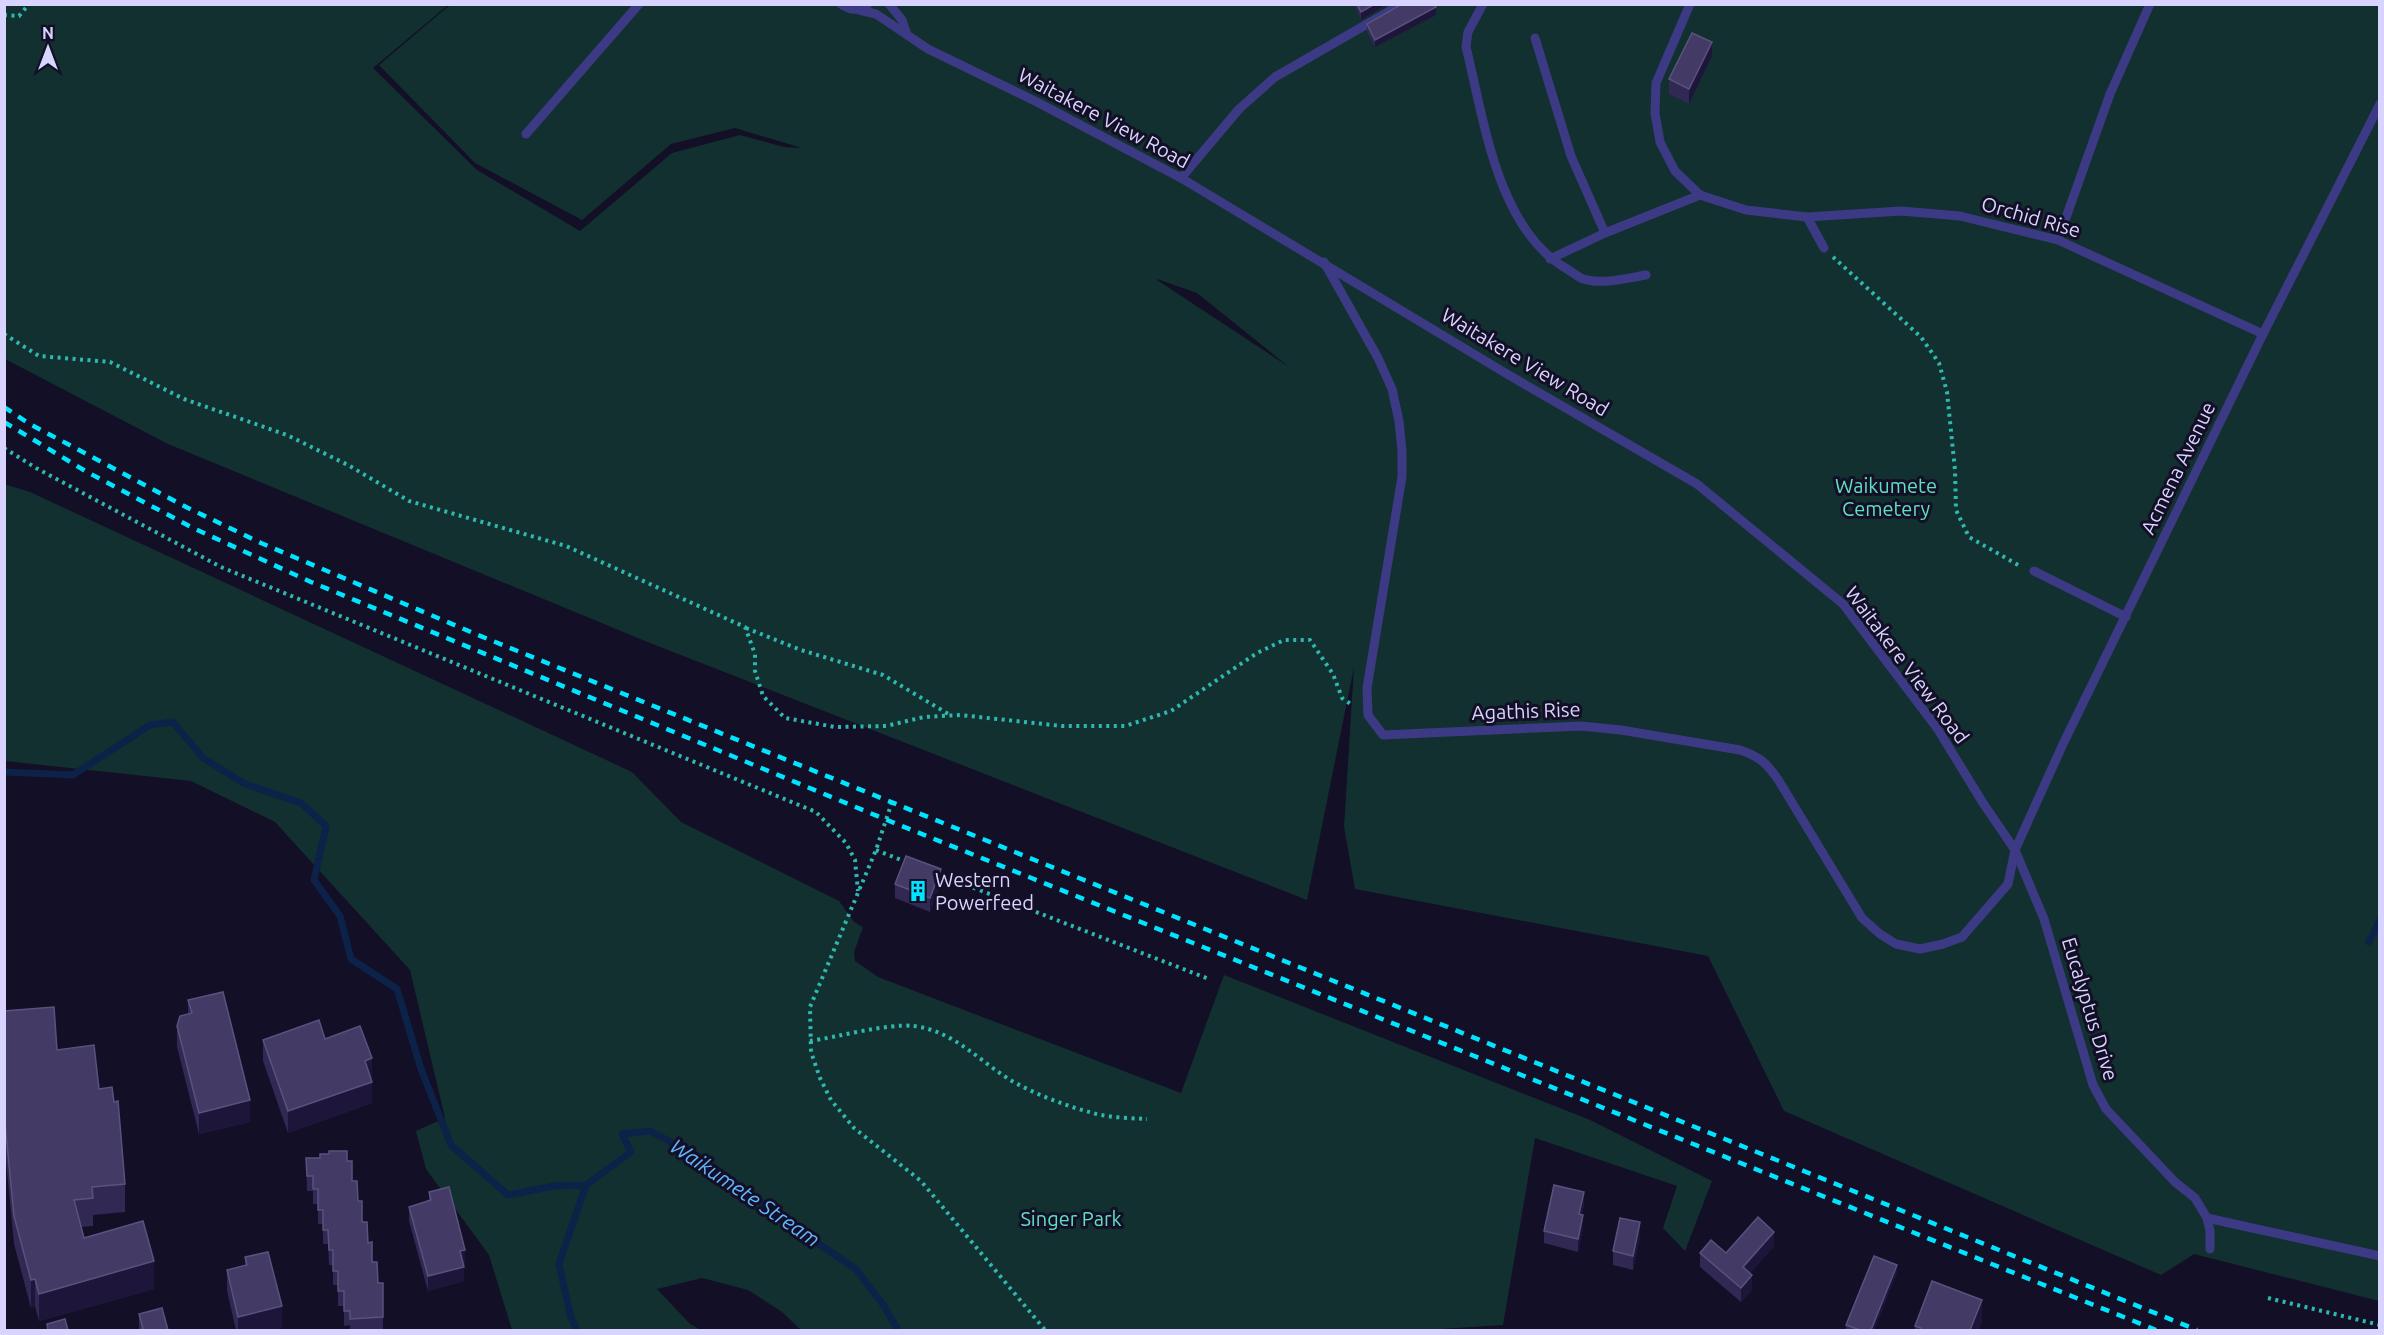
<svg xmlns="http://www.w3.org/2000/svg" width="2384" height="1335" font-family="Ubuntu,sans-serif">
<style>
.green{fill:#12302f;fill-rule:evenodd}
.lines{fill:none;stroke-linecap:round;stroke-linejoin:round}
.stream{stroke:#0c2248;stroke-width:7}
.path{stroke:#2fb8b0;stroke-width:4;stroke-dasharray:3 4.5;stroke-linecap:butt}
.lane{stroke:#3d3a85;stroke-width:9}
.rail{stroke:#00e5ff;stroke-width:4.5;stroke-dasharray:9 8;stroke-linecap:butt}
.wall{fill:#312854}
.shaded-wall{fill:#1d163a}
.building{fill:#433a66;stroke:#5a527e;stroke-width:1.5}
.labels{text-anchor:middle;stroke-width:6;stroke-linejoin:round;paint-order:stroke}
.street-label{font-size:20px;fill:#d9d4ff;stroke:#130f26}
.park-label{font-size:20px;fill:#5fe0c0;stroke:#130f26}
.poi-label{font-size:20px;fill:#d9d4ff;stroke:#130f26;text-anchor:start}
.water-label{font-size:21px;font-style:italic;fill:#62b6ff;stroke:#130f26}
</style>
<rect width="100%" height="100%" fill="#130f26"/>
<g class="green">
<path d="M451,4L2379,5V1301L2194,1254L2161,1275L1784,1111L1708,956L1355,889L1344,827L1354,667L1307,900L650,643L168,444L5,359L4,5H448L373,68L477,170L580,231L672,153L740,135L784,147L802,148L735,128L671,144L582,220L475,163L379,65ZM1157,279L1197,293L1289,367L1157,280Z"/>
<polygon points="4,484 30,492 632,772 681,822 839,901 854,922 863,927 854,952 855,961 878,977 1181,1093 1224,975 1590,1120 1712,1181 1685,1251 1663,1228 1677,1186 1535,1138 1503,1325 1426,1330 801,1330 782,1312 748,1290 702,1278 657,1289 690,1324 701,1330 512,1330 489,1255 426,1169 416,1131 445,1118 410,970 275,822 191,781 5,761"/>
</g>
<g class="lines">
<g class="stream">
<polyline points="4,772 73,775 150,725 173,722 203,758 245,784 301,803 326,826 314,880 340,916 351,959 397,989 421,1069 451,1145 508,1195 554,1186 586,1185 631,1152 622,1134 650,1131 703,1159 807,1236 856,1269 884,1306 898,1330"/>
<polyline points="2369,942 2380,920"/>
<polyline points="577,1330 571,1318 559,1264 586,1185"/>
</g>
<g class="path">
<polyline points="4,15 19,16 29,4"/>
<polyline points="1833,257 1921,337 1939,363 1947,392 1955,470 1956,510 1969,537 2020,566"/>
<polyline points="4,334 39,356 110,362 184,399 287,435 348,465 409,501 566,546 745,627 755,654 755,671 763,696 785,718 835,727 886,726 924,717 960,715 1062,726 1125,726 1171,711 1257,653 1284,640 1310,640 1333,674 1342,698 1352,705"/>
<polyline points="4,448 36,468 221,567 816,812 846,843 855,860 858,891"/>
<polyline points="746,628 801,650 883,675 950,715"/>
<polyline points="892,802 876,850 810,1007 811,1052 820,1078 831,1100 854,1128 921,1181 1045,1330"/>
<polyline points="876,850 906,862"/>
<polyline points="938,874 1209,979"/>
<path d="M810,1041C837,1037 889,1023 914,1026C954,1031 979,1061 1012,1081C1037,1095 1066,1106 1093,1113C1110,1118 1130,1118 1147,1119"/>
<polyline points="2268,1298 2380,1325"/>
</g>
<g class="lane">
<path d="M841,4C851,11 858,11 868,4"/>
<polyline points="889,4 902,20 907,35"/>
<path d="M1483,4L1468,32L1466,47C1484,119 1497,229 1567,269C1572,272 1578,277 1583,279C1602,285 1627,278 1646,275"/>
<polyline points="1690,4 1656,83 1655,113 1660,142 1675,171 1700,195 1746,210 1807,217 1901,211 1960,216 2058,240 2263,334"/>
<polyline points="859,10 876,14 928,49 1037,102 1181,178 1507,374 1697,484 1843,604 1937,728 1983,803 2015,850 2044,919 2093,1085 2106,1109 2175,1182 2195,1198 2207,1218 2380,1256"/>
<polyline points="1535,38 1571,156 1605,233"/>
<polyline points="526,134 639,4"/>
<polyline points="1181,178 1239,109 1275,77 1402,4"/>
<polyline points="1807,217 1824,248"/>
<polyline points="2058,240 2110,94 2150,4"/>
<polyline points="1550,259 1605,233 1700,195"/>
<path d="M1324,262L1378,358L1392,389L1399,421L1402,451V477L1367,688L1368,715L1383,735L1581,726L1621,730L1740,750C1760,757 1767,763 1779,781L1862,918L1880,934L1896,944L1920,949L1943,944L1962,937L2008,884L2015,850L2063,744L2263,334L2380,104"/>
<polyline points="2034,571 2126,617"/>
<polyline points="2207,1218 2210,1231 2210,1249"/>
</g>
<g class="rail">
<polyline points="4,407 28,423 188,508 261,543 478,635 2197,1330"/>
<polyline points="4,422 87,472 193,528 311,582 887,820 2156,1330"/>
</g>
</g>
<g class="wall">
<polygon points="1354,4 1388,4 1361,20"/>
<polygon points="1436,15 1375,47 1367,32 1367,24"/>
<polygon points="1712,56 1689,104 1669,94 1669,79"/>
<polygon points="941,883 930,912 895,898 895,884"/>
<polygon points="188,1000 250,1122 199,1134 177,1047 177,1026 188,1014"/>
<polygon points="4,1011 57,1050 99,1089 125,1184 125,1212 93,1215 93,1226 81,1227 84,1238 154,1289 39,1321 35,1306 31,1308 14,1244 4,1140"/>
<polygon points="263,1040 372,1080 372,1103 288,1133 263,1061"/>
<polygon points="306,1158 347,1161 358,1201 378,1283 383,1283 383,1330 350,1330 350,1325 344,1326 344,1306 338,1306 338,1285 333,1285 333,1265 329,1265 328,1244 323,1244 323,1224 318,1224 318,1204 313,1204 313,1191 307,1191"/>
<polygon points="429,1192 465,1264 464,1265 464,1281 428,1291 409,1221 409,1207 429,1200"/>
<polygon points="1584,1204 1582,1215 1583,1227 1578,1252 1544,1243 1544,1231"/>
<polygon points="1640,1237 1633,1270 1613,1265 1613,1251"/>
<polygon points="1774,1246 1750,1273 1752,1290 1741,1302 1700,1267 1700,1253 1726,1253"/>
<polygon points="245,1257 282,1328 271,1330 236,1330 227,1291 227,1270 245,1265"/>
<polygon points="1897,1272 1874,1330 1846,1330 1846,1325"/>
<polygon points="139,1314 168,1330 139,1330"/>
<polygon points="1982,1321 1978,1330 1915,1330 1915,1326"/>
</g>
<g class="shaded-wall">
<polygon points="1375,4 1388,4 1361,20 1361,12"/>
<polygon points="1436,7 1436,15 1375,47 1375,40"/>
<polygon points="1712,42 1712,56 1689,104 1689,89"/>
<polygon points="941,869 941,883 930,912 930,898"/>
<polygon points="372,1058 372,1080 365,1061"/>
<polygon points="372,1082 372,1103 288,1133 288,1111"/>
<polygon points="250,1100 250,1122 199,1134 199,1113"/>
<polygon points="1584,1192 1584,1204 1579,1227 1579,1214"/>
<polygon points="1583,1215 1583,1227 1578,1252 1578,1239"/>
<polygon points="1640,1222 1640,1237 1633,1270 1633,1256"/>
<polygon points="1774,1232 1774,1246 1743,1282 1743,1267"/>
<polygon points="465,1250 465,1264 460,1266 460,1251"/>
<polygon points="154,1261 154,1289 39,1321 39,1294"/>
<polygon points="1897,1265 1897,1272 1874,1330 1871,1330"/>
<polygon points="464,1267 464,1281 428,1291 428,1276"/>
<polygon points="1752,1275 1752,1290 1741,1302 1741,1288"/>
<polygon points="35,1279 35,1306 31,1308 31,1280"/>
<polygon points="1982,1300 1982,1321 1978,1330 1970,1330"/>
<polygon points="282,1306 282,1328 271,1330 238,1330 238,1317"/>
</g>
<g class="building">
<polygon points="1357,4 1375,4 1361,12"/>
<polygon points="1402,4 1434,4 1436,7 1375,40 1367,24"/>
<polygon points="1692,33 1712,42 1689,89 1669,79"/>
<polygon points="906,856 941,869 930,898 895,884"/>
<polygon points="223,992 250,1100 199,1113 177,1026 180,1016 192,1013 188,1000"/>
<polygon points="54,1007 57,1050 94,1045 99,1089 112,1087 114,1102 118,1101 125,1184 92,1187 93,1198 74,1200 84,1238 143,1221 154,1261 39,1294 35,1279 31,1280 14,1216 4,1113 4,1011"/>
<polygon points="319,1020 325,1039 360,1026 372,1058 365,1061 372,1082 288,1111 263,1040"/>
<polygon points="329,1151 347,1151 347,1161 352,1161 352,1181 357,1181 358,1201 362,1201 362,1222 367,1222 368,1243 372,1242 372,1262 377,1262 378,1283 383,1283 383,1317 350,1319 350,1311 344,1311 344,1291 338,1291 338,1271 333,1271 333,1250 329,1250 328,1230 323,1230 323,1210 318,1210 318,1189 313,1189 313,1176 307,1176 306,1158 320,1158 320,1154 329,1154"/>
<polygon points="1554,1185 1584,1192 1579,1214 1583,1215 1578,1239 1544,1231"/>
<polygon points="449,1187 465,1250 460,1251 464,1267 428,1276 409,1207 431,1200 429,1192"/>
<polygon points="1758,1217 1774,1232 1743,1267 1752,1275 1741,1288 1700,1253 1711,1240 1726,1253"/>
<polygon points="1620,1218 1640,1222 1633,1256 1613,1251"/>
<polygon points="268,1252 282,1306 238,1317 227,1270 247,1265 245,1257"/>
<polygon points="1874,1256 1897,1265 1871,1330 1860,1330 1846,1325"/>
<polygon points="1932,1281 1982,1300 1970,1330 1921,1330 1921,1328 1915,1326"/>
<polygon points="162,1308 168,1330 137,1330 143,1329 139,1314"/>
<polygon points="65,1319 68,1330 48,1330 47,1324"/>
</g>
<defs>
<symbol id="building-bare" viewBox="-9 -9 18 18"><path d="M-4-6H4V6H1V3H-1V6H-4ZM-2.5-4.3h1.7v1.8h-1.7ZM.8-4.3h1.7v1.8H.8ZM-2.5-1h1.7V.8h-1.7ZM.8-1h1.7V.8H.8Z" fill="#00e5ff" stroke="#130f26" stroke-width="2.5" paint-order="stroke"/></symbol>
</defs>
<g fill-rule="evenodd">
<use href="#building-bare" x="903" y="876" width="30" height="30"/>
</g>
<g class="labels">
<g class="street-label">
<text transform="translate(1104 118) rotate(28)" y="7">Waitakere View Road</text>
<text transform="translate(2031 217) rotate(16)" y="7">Orchid Rise</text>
<text transform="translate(1525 362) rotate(31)" y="7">Waitakere View Road</text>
<text transform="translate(2178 468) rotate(-64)" y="7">Acmena Avenue</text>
<text transform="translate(1907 665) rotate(53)" y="7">Waitakere View Road</text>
<text transform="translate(1526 711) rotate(-2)" y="7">Agathis Rise</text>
<text transform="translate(2090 1009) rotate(73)" y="7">Eucalyptus Drive</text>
</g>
<g class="park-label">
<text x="1886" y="493">Waikumete<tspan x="1886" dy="23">Cemetery</tspan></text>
<text x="1071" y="1226">Singer Park</text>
</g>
<g class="poi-label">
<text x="935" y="887">Western<tspan x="935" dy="23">Powerfeed</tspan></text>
</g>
<g class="water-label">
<text transform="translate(745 1193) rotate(34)" y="7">Waikumete Stream</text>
</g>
</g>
<rect width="2384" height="1335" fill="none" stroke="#d9d4ff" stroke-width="12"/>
<g transform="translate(48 48)" stroke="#130f26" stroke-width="4.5" paint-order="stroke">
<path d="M0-4.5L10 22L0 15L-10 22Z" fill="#d9d4ff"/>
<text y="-9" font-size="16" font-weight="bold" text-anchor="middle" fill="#d9d4ff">N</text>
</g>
</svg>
